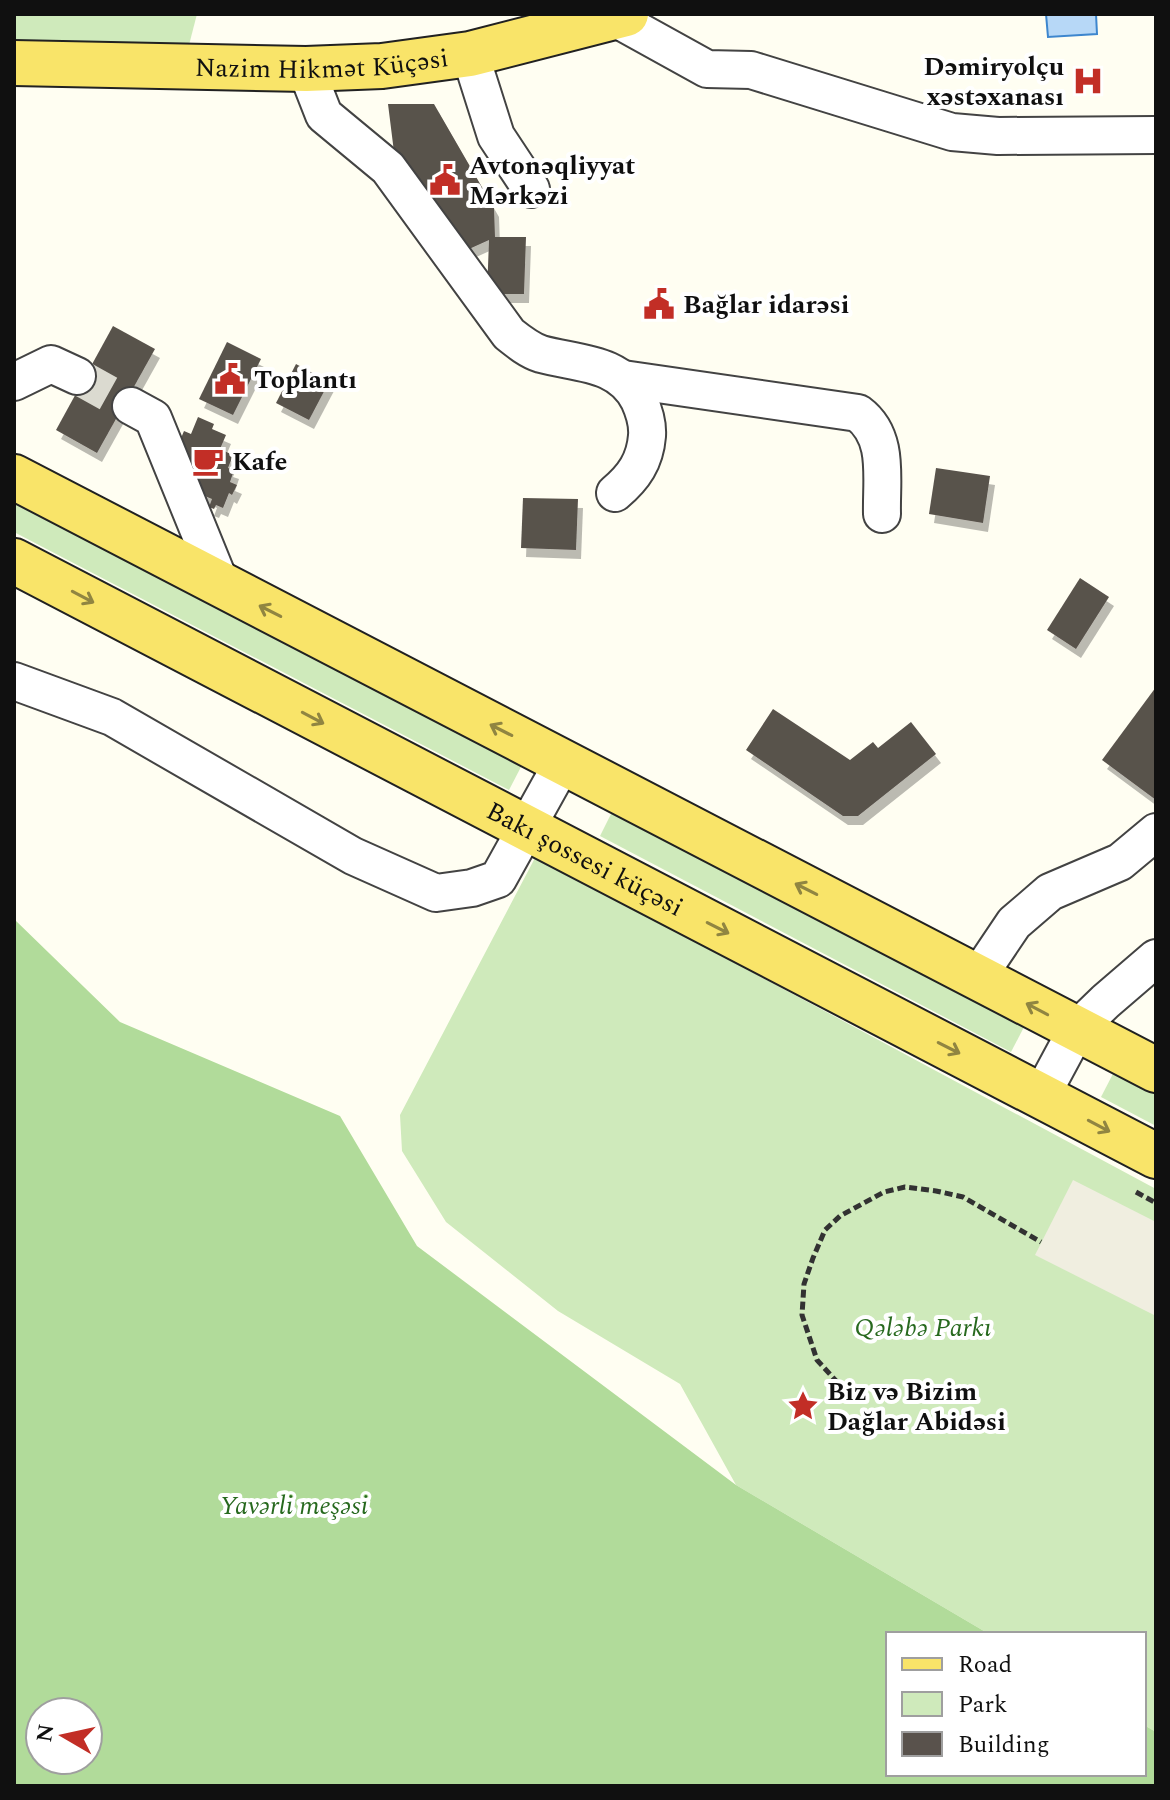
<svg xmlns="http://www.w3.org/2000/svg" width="1170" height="1800" font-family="Spectral,serif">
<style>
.green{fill:#cfeabb}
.forest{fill:#b1db9a;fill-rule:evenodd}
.plaza{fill:#f0eee0}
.water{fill:#b7d8f7;stroke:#3d86ce;stroke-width:2}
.building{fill:#59524c;filter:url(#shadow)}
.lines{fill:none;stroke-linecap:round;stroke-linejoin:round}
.minor-tunnel{stroke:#dbdad0;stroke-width:36;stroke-dasharray:36 18;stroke-linecap:butt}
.minor-casing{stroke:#434343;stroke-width:40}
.major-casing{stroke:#212121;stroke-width:48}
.path{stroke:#323232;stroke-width:5;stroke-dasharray:8 4;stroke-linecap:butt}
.minor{stroke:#fff;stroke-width:36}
.major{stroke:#f9e469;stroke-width:44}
.oneway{stroke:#908541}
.labels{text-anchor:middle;stroke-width:8;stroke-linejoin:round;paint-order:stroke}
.street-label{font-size:26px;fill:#101010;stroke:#fff}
.poi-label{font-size:26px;font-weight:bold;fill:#101010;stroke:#fff;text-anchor:start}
.park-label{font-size:26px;font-style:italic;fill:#27691e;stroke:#fff}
</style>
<defs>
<filter id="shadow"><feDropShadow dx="5" dy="9" stdDeviation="0" flood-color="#0004"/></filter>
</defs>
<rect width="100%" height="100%" fill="#fffef2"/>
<g class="green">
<polygon points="14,14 197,14 189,45 14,40"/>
<polygon points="14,501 522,765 509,790 14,532"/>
<polygon points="613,810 1024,1027 1011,1052 600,836"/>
<polygon points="536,856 1156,1189 1156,1732 1144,1725 1144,1634 989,1634 736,1485 680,1384 558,1311 446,1222 402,1151 400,1115"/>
<polygon points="1116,1068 1156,1089 1156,1126 1101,1097"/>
</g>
<path class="forest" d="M14,919L120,1022L340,1116L417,1246L736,1485L989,1634H888V1774H1144V1725L1156,1732V1786H14ZM40,1712H88V1760H40Z"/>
<polygon class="plaza" points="1073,1180 1156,1222 1156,1316 1035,1255"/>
<polygon class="water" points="1046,14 1096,14 1097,34 1048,37"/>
<g class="building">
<polygon points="388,104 434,104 494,208 495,237 526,237 524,294 487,294 489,240 458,254 394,152"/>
<polygon points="113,326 155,349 97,453 56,430"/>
<polygon points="227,342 261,359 233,415 199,399"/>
<polygon points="296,364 329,382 309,420 276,403"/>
<polygon points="198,417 214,424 212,429 226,435 220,449 233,455 228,468 234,470 230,482 237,485 232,495 229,493 223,508 216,505 214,509 209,507 212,499 186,488 181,475 189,455 176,450 184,431 191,434"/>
<polygon points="936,468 990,476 983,523 929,514"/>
<polygon points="523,498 578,499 576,550 521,548"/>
<polygon points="1080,578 1109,597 1076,649 1047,630"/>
<polygon points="1156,687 1156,800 1102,760"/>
<polygon points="773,709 850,760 873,742 878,748 911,722 936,754 858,816 843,816 746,750"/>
</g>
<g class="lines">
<polyline class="minor-tunnel" points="77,376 131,406"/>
<defs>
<g id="minor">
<polyline points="613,17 707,69 751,70 952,132 998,136 1156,135"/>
<polyline points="470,54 496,136 531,189"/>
<path d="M306,69L324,115L388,168L509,334C519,342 529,350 541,354C577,364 619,361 639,400C644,411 648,423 647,436C645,461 634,477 615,493"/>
<path d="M623,379L858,413C890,437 881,478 882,514"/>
<polyline points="14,382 51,364 77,376"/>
<polyline points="131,406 153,418 221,585"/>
<polyline points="14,681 112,717 353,856 436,893 472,888 498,879 563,762"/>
<polyline points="977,978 1014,923 1050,892 1120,862 1156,832"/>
<polyline points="1041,1096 1077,1029 1106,1001 1156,958"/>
</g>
<g id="major">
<path id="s1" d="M14,63L306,69L382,66L470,54L626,14"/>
<polyline points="14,477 1156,1070"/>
<path id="s2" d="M14,561L1156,1156"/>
</g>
</defs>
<use href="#minor" class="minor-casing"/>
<use href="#major" class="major-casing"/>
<g class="path">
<polyline points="1136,1192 1156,1203"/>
<polyline points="838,1383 817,1360 802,1315 804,1284 813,1258 825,1230 840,1216 884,1192 905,1187 936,1191 963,1197 1041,1242"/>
</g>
<use href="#minor" class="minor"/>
<use href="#major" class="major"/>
</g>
<defs><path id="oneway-shaft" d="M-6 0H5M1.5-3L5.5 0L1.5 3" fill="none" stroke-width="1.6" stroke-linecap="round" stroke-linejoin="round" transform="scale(2)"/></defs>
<g class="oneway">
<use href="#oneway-shaft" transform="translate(83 597) rotate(28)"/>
<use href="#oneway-shaft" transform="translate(270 611) rotate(-153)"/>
<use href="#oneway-shaft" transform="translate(313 718) rotate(28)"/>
<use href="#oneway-shaft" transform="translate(501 730) rotate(-153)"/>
<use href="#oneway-shaft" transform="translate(806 889) rotate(-153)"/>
<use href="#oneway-shaft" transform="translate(718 928) rotate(27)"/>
<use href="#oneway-shaft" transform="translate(1037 1009) rotate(-152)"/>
<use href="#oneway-shaft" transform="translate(949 1048) rotate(27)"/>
<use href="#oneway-shaft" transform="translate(1099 1126) rotate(28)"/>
</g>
<defs>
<symbol id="hospital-bare" viewBox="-9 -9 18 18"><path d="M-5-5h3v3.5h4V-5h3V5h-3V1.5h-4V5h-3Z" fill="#c22e26" stroke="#fff" stroke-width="2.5" paint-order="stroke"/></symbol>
<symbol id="civic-bare" viewBox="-9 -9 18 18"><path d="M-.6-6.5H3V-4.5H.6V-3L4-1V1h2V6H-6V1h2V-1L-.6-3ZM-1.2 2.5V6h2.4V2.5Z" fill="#c22e26" stroke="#fff" stroke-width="2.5" paint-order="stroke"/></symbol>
<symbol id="cafe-bare" viewBox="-9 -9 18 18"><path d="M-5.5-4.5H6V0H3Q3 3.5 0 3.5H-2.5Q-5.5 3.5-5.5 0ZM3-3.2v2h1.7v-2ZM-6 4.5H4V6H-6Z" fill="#c22e26" stroke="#fff" stroke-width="2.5" paint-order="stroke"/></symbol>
<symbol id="sight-bare" viewBox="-9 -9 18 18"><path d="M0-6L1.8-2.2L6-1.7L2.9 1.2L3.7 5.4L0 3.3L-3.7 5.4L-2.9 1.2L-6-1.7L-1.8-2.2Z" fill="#c22e26" stroke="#fff" stroke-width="2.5" paint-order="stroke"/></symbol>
</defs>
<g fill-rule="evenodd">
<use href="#hospital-bare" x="1066" y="59" width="44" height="44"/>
<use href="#civic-bare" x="423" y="158" width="44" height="44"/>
<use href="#civic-bare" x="637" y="282" width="44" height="44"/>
<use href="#civic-bare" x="208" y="357" width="44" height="44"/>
<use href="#cafe-bare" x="186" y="439" width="44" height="44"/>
<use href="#sight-bare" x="781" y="1384" width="44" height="44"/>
</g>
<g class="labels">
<g class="street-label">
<text dy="9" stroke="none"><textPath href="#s1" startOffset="308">Nazim Hikmət Küçəsi</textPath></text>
<text dy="9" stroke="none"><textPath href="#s2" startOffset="644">Bakı şossesi küçəsi</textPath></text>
</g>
<g class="poi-label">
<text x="1064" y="75" text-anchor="end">Dəmiryolçu<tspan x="1064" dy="30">xəstəxanası</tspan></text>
<text x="469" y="174">Avtonəqliyyat<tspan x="469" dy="30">Mərkəzi</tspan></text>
<text x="683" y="313">Bağlar idarəsi</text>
<text x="254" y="388">Toplantı</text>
<text x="232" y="470">Kafe</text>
<text x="827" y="1400">Biz və Bizim<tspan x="827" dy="30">Dağlar Abidəsi</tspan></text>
</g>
<g class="park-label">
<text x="923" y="1336">Qələbə Parkı</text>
<text x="294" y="1514">Yavərli meşəsi</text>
</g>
</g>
<rect width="1170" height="1800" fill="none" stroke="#101010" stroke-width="32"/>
<rect x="886" y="1632" width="260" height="144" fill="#ffffff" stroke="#9f9f9f" stroke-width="2"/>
<rect x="902" y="1658" width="40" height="12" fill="#f9e469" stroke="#9f9f9f" stroke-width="2"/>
<text x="958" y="1672" font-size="24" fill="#101010">Road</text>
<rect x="902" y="1692" width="40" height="24" fill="#cfeabb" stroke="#9f9f9f" stroke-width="2"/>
<text x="958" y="1712" font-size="24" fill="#101010">Park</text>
<rect x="902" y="1732" width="40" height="24" fill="#59524c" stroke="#9f9f9f" stroke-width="2"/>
<text x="958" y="1752" font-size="24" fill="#101010">Building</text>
<g transform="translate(64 1736) rotate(279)"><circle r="38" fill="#ffffff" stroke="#9f9f9f" stroke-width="2"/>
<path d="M0-6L14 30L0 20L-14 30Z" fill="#c22e26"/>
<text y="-12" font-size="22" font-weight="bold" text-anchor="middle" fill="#101010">N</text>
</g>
</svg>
